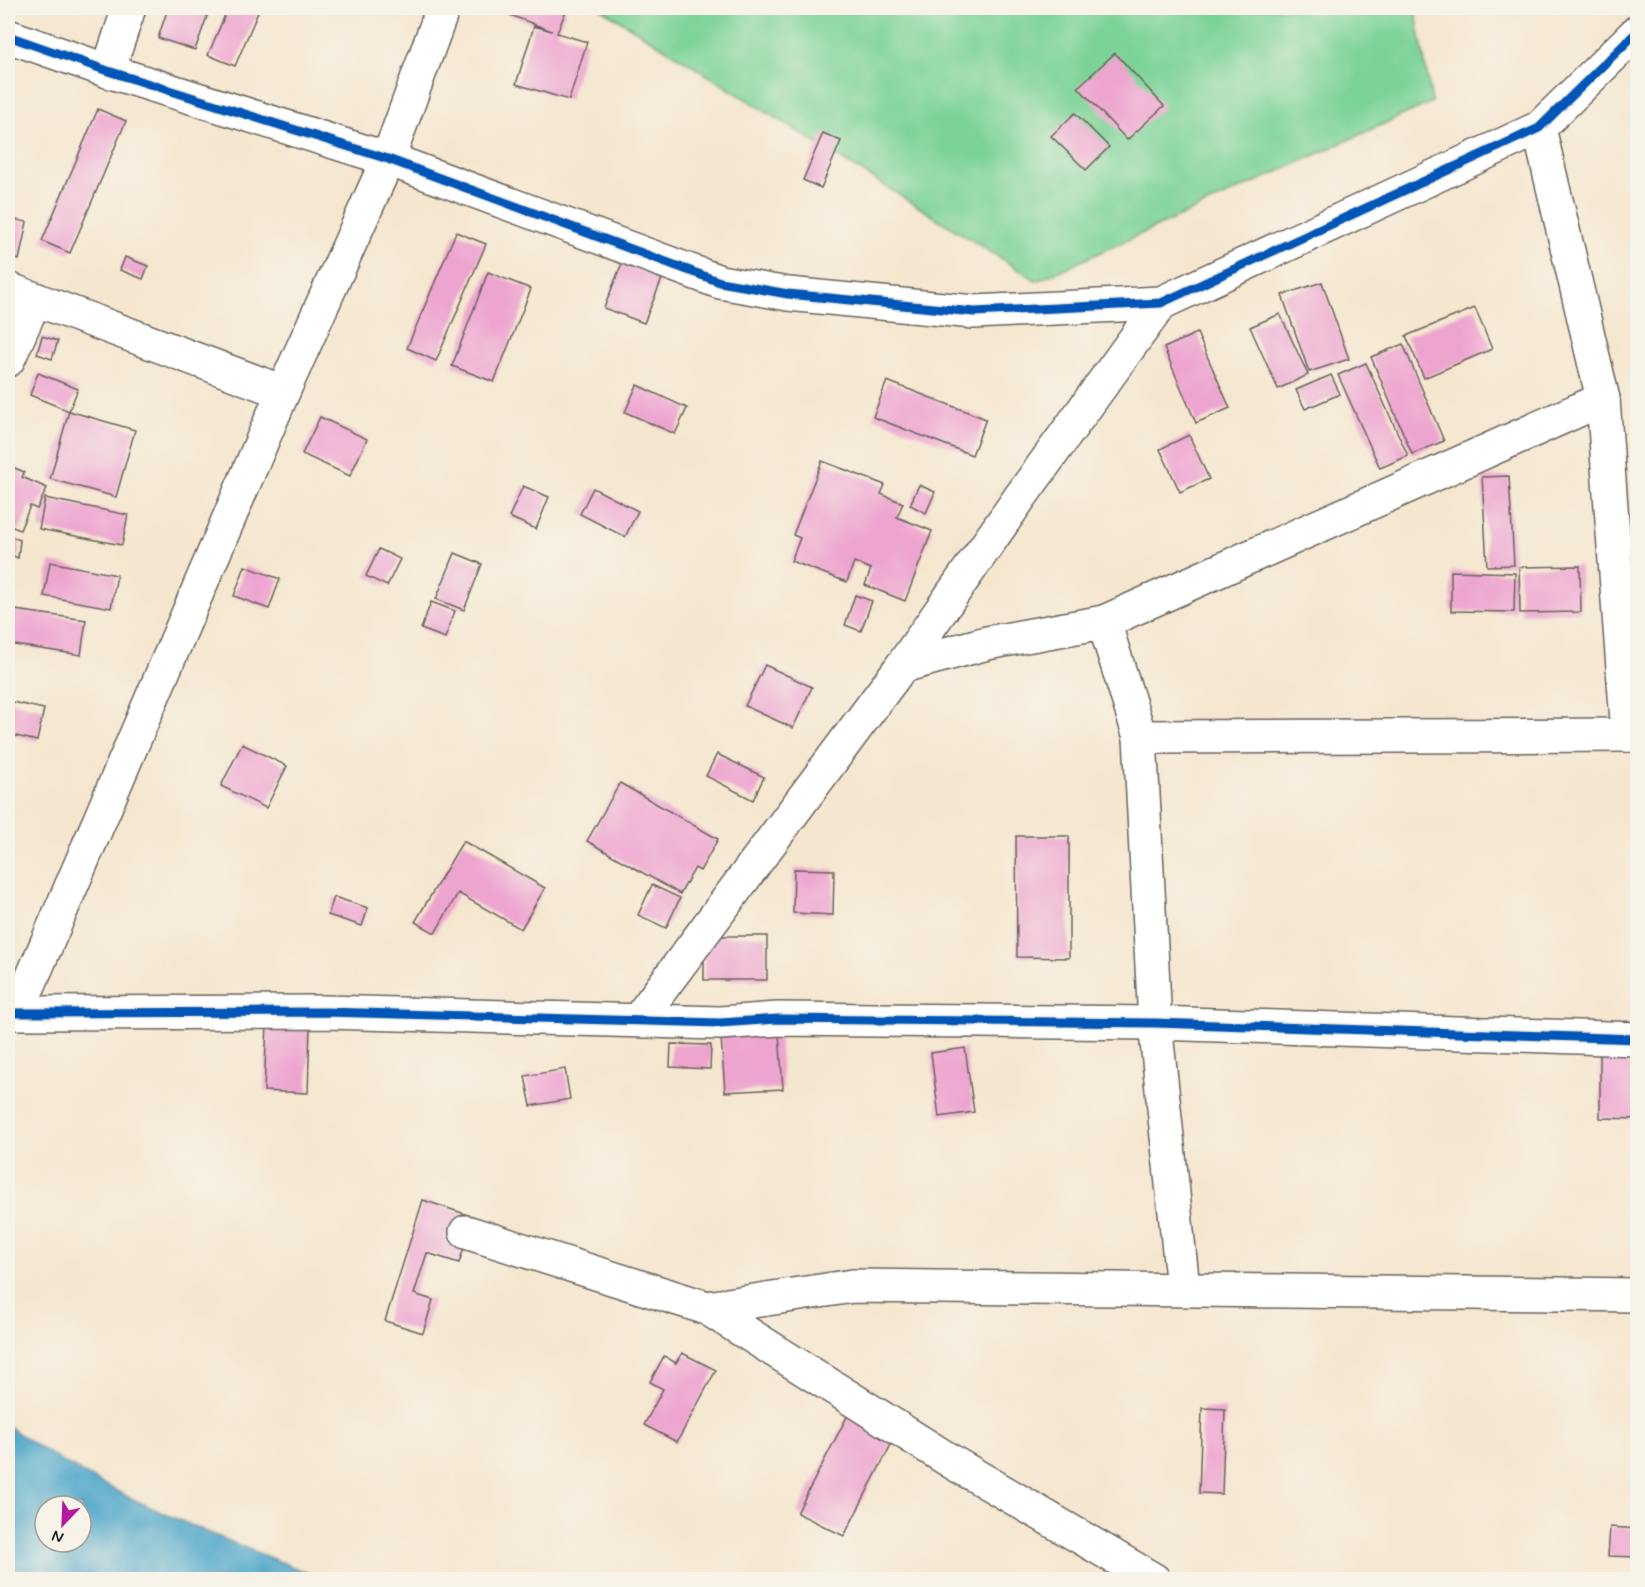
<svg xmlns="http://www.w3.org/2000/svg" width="1645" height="1587" font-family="Mynerve,sans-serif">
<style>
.green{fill:#7cd398;stroke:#4c785a;stroke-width:1.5}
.water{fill:#4ca5c9;stroke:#346072;stroke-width:1.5;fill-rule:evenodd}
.building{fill:#eda4cf}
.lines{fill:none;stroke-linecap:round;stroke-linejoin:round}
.minor-casing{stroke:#68635b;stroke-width:36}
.minor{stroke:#fff;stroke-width:33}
.cycleway-casing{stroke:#f7f3e8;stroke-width:13}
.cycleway{stroke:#0057b8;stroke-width:9}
</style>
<rect width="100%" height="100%" fill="#f7f3e8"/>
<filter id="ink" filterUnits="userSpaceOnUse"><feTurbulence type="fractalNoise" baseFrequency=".0167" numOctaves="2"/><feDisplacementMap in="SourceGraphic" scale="12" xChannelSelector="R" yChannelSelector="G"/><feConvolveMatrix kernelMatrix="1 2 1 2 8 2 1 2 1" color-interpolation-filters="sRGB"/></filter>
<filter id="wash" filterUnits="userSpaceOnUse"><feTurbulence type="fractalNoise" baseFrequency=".008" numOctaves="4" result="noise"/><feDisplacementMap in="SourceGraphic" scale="24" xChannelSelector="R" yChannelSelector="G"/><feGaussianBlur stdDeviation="1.35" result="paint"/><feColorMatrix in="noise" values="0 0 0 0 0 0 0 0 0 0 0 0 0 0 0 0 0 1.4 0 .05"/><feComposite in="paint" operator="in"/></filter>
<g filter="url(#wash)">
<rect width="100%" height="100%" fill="#f5e6cf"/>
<polygon class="green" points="600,8 1415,8 1432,102 1037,281"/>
<path class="water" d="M8,1426C103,1495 215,1535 323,1579H8ZM45,1506H81V1542H45Z"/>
<g id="blocks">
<g class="building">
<polygon points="168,8 210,8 195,50 158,38"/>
<polygon points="228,8 259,10 235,66 208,55"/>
<polygon points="492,8 567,8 557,33 587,42 569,100 516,84 534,26 552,31"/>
<polygon points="1115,53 1164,106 1127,140 1078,87"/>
<polygon points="98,109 126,121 70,253 42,241"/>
<polygon points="1075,113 1109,147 1086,170 1051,136"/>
<polygon points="823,133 841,141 821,188 803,180"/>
<polygon points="8,218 27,222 19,260 8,257"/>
<polygon points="456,232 486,244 436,361 407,348"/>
<polygon points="125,257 148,266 143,279 120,270"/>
<polygon points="622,263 662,279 644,323 604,308"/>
<polygon points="488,272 531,289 494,382 452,366"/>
<polygon points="1322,282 1349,359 1309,372 1282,295"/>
<polygon points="1475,308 1492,349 1424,378 1406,336"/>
<polygon points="1280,314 1308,375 1278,389 1250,327"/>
<polygon points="1197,333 1230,408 1196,423 1164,348"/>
<polygon points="42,336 58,341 52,359 37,354"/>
<polygon points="1403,344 1444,441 1412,454 1371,357"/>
<polygon points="1366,363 1408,456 1380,468 1338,375"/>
<polygon points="38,373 78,389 69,411 30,395"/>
<polygon points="1331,375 1340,394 1305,409 1296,390"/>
<polygon points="887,381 986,419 972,455 873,417"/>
<polygon points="637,385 687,408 675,434 625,412"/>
<polygon points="69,411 135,430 116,497 50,479"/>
<polygon points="320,417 367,439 350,476 302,454"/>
<polygon points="1189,435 1209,479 1180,492 1160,449"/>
<polygon points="822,461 885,485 881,494 903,503 897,517 932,531 905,601 865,585 871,569 854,562 847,582 791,561 800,538 793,535"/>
<polygon points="8,465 24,472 22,477 47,488 37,509 30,506 20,530 8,525"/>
<polygon points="1509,476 1514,565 1487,566 1482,477"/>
<polygon points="919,485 935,492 926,513 910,505"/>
<polygon points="523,486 549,497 536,529 509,517"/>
<polygon points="593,488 638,511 625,537 580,514"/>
<polygon points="45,498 128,515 122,545 39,529"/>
<polygon points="8,535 20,540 18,558 8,554"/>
<polygon points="379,549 400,559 387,586 366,576"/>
<polygon points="455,553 482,564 464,610 436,599"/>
<polygon points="50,562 117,575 111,608 44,596"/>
<polygon points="245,566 280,579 269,609 234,596"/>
<polygon points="1580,566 1581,612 1520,613 1519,567"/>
<polygon points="1451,571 1515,573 1514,612 1451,611"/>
<polygon points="855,595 872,601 861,631 845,625"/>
<polygon points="431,602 455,611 445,638 421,629"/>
<polygon points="8,609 86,620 81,655 8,644"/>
<polygon points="765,665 812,687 793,728 745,706"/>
<polygon points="8,701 44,709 37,741 8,734"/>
<polygon points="242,744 287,766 266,808 221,786"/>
<polygon points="717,754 764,777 753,800 706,776"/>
<polygon points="620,783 718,839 700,871 695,868 680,894 587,841"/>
<polygon points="1016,836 1069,836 1069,958 1017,957"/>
<polygon points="463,841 545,888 521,929 458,893 435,933 415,922"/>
<polygon points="794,869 834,870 833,915 793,913"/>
<polygon points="652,885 680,898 666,928 638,915"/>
<polygon points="334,897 368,908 362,926 328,915"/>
<rect x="704" y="936" width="63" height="44"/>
<polygon points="778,1019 783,1089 725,1092 720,1023"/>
<polygon points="267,1024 310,1026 308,1093 264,1091"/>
<polygon points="671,1044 711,1045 710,1069 670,1067"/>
<polygon points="1600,1047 1638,1047 1638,1119 1600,1118"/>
<polygon points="965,1048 974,1112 939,1117 931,1053"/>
<polygon points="565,1069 570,1099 531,1106 525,1076"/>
<polygon points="423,1200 474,1217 459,1263 427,1253 414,1294 433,1300 423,1333 385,1321"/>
<polygon points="682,1353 716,1370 677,1442 644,1425 663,1389 650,1382 664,1356 676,1363"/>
<polygon points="1202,1408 1225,1409 1222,1494 1199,1493"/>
<polygon points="850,1411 896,1435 844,1536 797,1513"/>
<polygon points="1610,1527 1638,1529 1638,1557 1608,1556"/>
</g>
</g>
</g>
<g filter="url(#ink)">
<use href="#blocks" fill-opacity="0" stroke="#68635b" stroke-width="1.5"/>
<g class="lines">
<defs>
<g id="minor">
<polyline points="8,36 108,71 388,159 720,282 788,294 974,312 1161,303 1539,128 1638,31"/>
<polyline points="108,71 129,8"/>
<polyline points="1539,128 1603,399 1628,735"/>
<polyline points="8,289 283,392"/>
<polyline points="8,360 35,299"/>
<polyline points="1104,622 1140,737 1155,1023 1183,1288"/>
<polyline points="902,666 987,643 1104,622 1603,399"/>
<polyline points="1140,737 1638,735"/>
<polyline points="8,1013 325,1012 720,1023 778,1019 1155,1023 1638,1039"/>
<polyline points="17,1013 283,392 388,159 443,8"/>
<polyline points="638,1020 902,666 1021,496 1161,303"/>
<polyline points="466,1232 707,1308 952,1462 1154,1580"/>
<polyline points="707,1308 853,1286 1638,1295"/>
</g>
</defs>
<use href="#minor" class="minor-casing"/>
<use href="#minor" class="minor"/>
<defs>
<g id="cycleway">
<polyline points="8,36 108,71 388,159 720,282 788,294 974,312 1161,303 1539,128 1638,31"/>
<polyline points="8,1013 325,1012 720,1023 778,1019 1155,1023 1638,1039"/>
</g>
</defs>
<use href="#cycleway" class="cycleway-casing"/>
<use href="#cycleway" class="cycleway"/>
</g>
</g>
<rect width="1645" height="1587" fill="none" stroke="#f7f3e8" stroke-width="30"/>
<g transform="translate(63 1524) rotate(203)"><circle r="28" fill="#f7f3e8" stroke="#9f9d96" stroke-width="1.5"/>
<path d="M0-4.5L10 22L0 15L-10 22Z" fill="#b5179e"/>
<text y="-9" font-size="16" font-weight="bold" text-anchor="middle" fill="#1c1c1c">N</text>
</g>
</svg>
